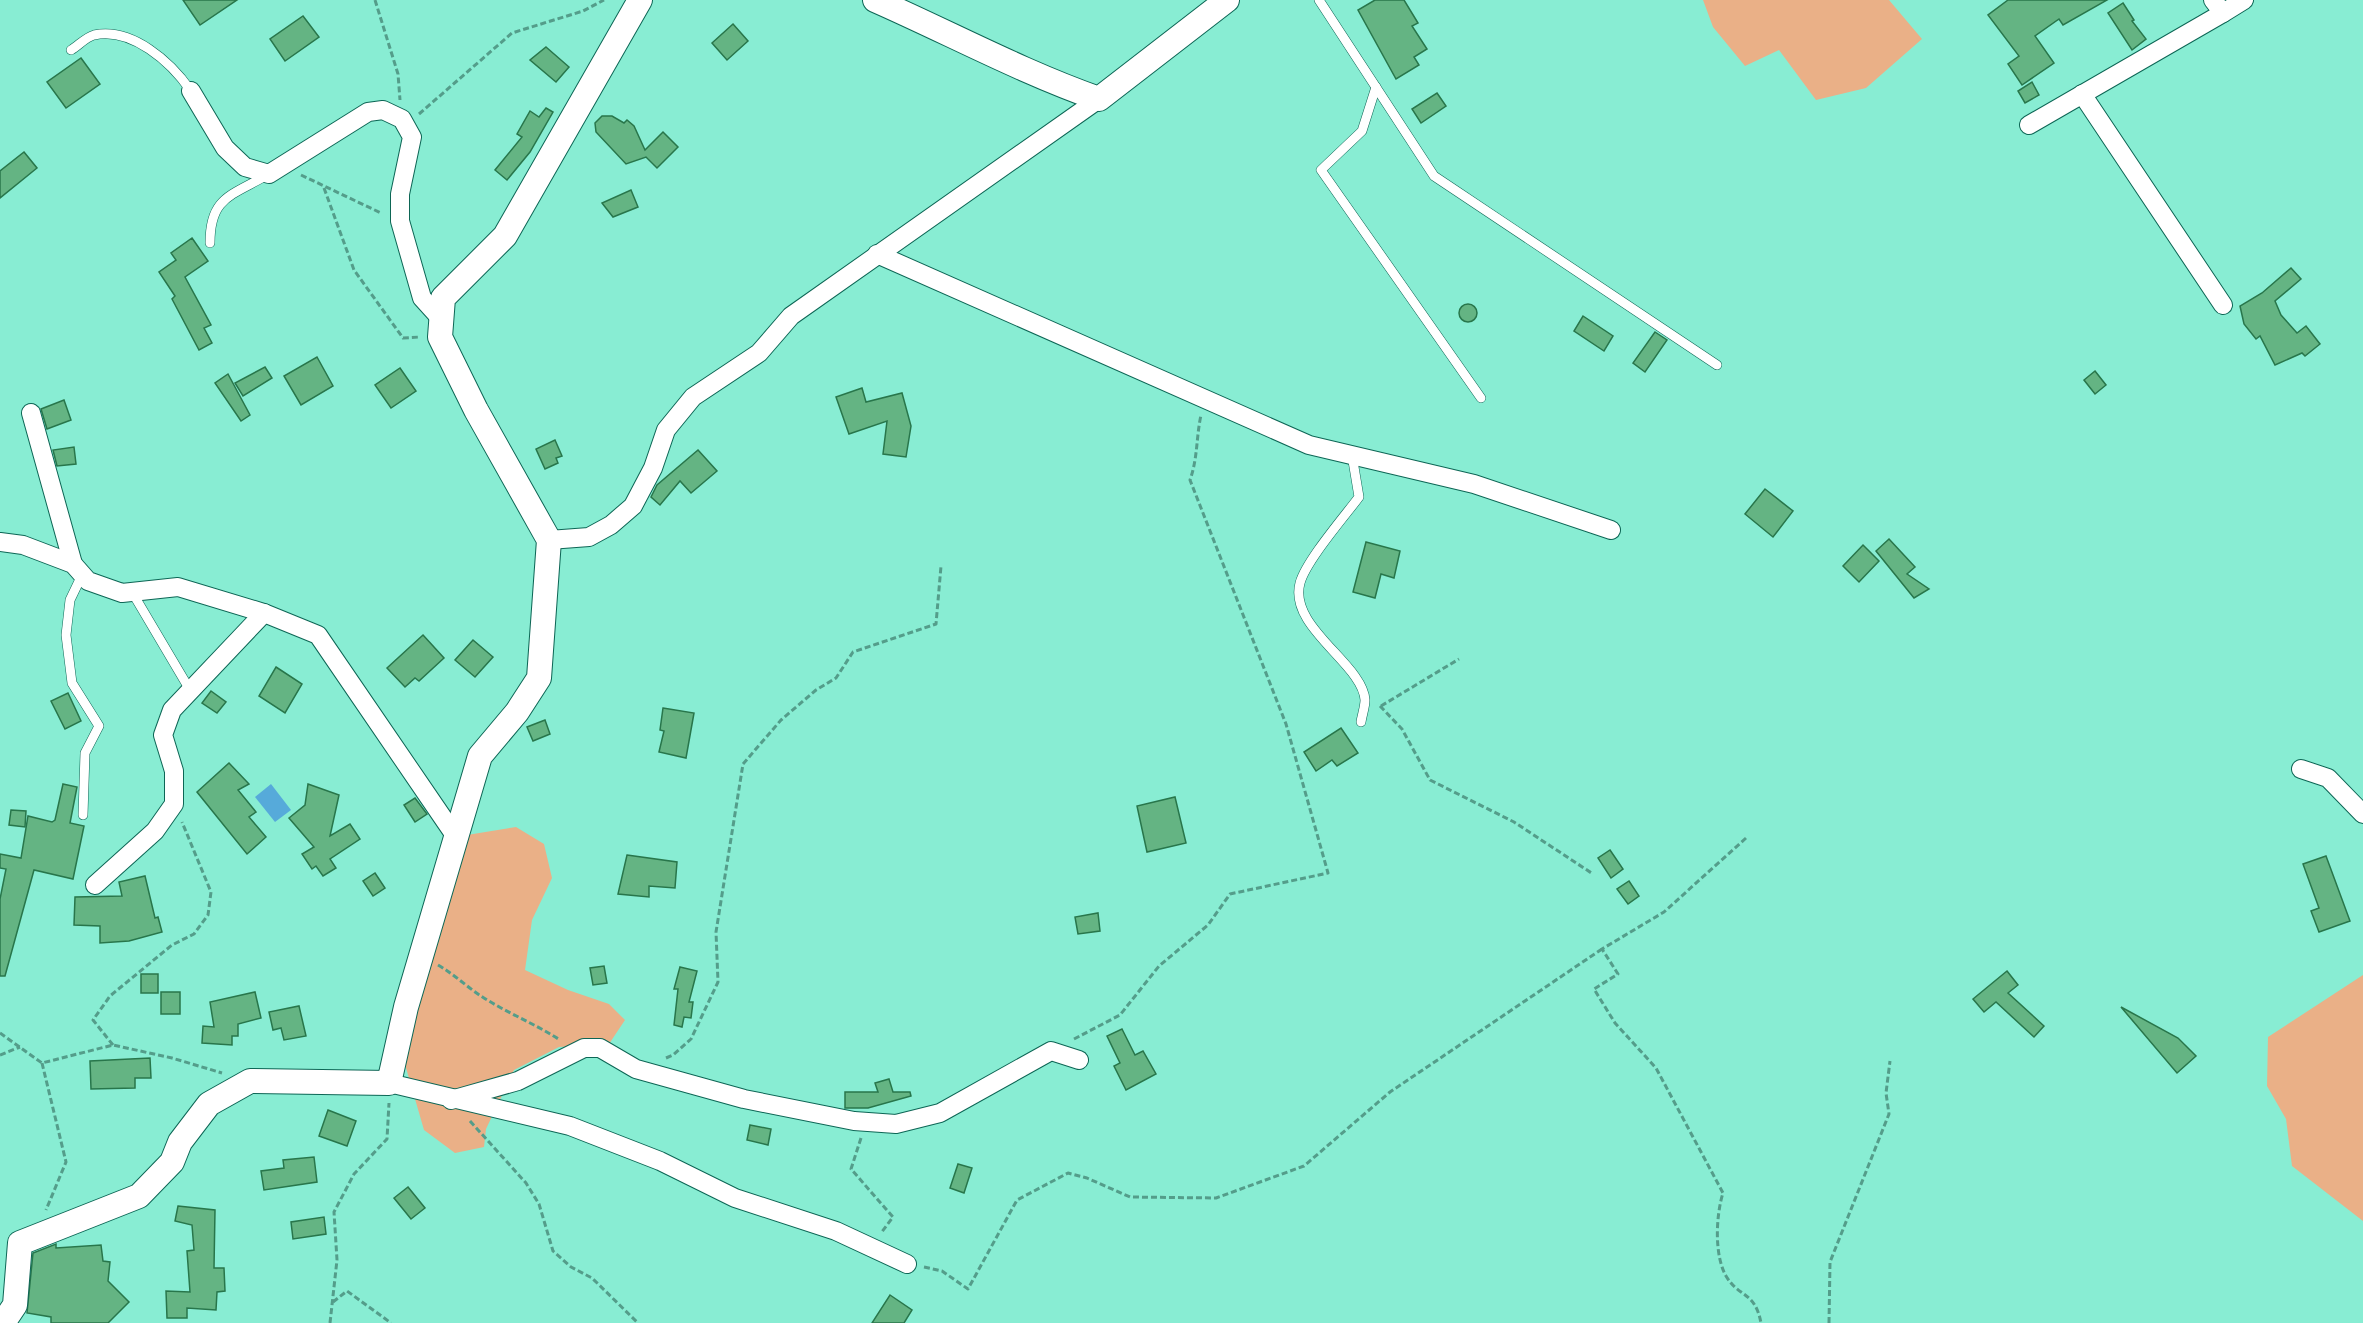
<svg xmlns="http://www.w3.org/2000/svg" width="2363" height="1323" font-family="'Roboto Condensed',sans-serif">
<style>
.green{fill:#eab087}
.water{fill:#56aada}
.building{fill:#64b483;stroke:#28764b;stroke-width:1.5}
.lines{fill:none;stroke-linecap:round;stroke-linejoin:round}
.lane-casing{stroke:#0d6655;stroke-width:10}
.street-casing{stroke:#0d6655;stroke-width:20}
.secondary-casing{stroke:#0d6655;stroke-width:26}
.path{stroke:#549d8a;stroke-width:3;stroke-dasharray:6 3;stroke-linecap:butt}
.lane{stroke:#fff;stroke-width:9}
.street{stroke:#fff;stroke-width:18}
.secondary{stroke:#fff;stroke-width:24}
</style>
<rect width="100%" height="100%" fill="#88edd3"/>
<g class="green">
<polygon points="1703,0 1889,0 1922,39 1866,88 1816,100 1779,50 1745,66 1713,27"/>
<polygon points="516,827 544,844 552,878 532,920 525,970 568,990 609,1004 625,1020 609,1044 559,1047 514,1070 486,1129 484,1147 455,1153 424,1130 404,1061 422,983 467,835"/>
<polygon points="2363,975 2363,1221 2292,1166 2286,1119 2267,1086 2268,1037"/>
</g>
<polygon class="water" points="271,784 291,810 275,822 255,797"/>
<g class="building">
<polygon points="183,0 237,0 200,25"/>
<polygon points="1375,0 1404,0 1418,23 1412,26 1427,49 1414,57 1419,65 1396,79 1358,10"/>
<polygon points="2008,0 2107,0 2063,25 2059,19 2035,36 2054,63 2022,85 2008,64 2019,56 1988,15"/>
<polygon points="2123,3 2134,20 2132,21 2146,39 2132,50 2108,13"/>
<polygon points="303,16 319,37 285,61 270,39"/>
<polygon points="733,24 748,41 727,60 712,43"/>
<polygon points="546,47 569,67 556,82 530,60"/>
<polygon points="81,58 100,84 66,108 47,82"/>
<polygon points="2032,82 2039,95 2025,103 2018,91"/>
<polygon points="1437,93 1446,106 1421,123 1412,109"/>
<polygon points="546,108 553,112 530,152 507,180 495,170 522,137 517,134 530,111 539,117"/>
<polygon points="602,116 612,116 624,123 627,120 634,126 645,150 663,132 678,147 657,168 646,157 626,164 596,132 595,123"/>
<polygon points="24,152 37,168 0,198 0,171"/>
<polygon points="631,190 638,207 613,217 602,203"/>
<polygon points="192,238 208,261 185,277 211,325 204,328 212,343 199,350 172,299 175,296 159,272 176,260 171,253"/>
<polygon points="2291,268 2301,279 2275,301 2281,315 2297,333 2306,326 2320,344 2305,356 2302,353 2275,365 2260,336 2256,339 2244,324 2240,306 2262,293"/>
<circle cx="1468" cy="313" r="9"/>
<polygon points="1583,316 1613,336 1604,351 1574,331"/>
<polygon points="1655,332 1667,340 1645,372 1633,363"/>
<polygon points="317,357 333,386 301,405 284,376"/>
<polygon points="265,367 272,378 243,396 235,383"/>
<polygon points="400,368 416,391 391,408 375,385"/>
<polygon points="2095,371 2106,385 2095,394 2084,380"/>
<polygon points="228,374 250,415 241,421 215,383"/>
<polygon points="862,388 866,402 902,393 911,426 906,457 883,454 887,421 849,434 836,397"/>
<polygon points="64,400 71,420 47,429 41,409"/>
<polygon points="555,440 562,456 556,458 558,463 545,469 536,449"/>
<polygon points="74,447 76,464 57,466 53,450"/>
<polygon points="698,450 717,471 691,493 680,481 660,505 651,497 657,485"/>
<polygon points="1765,489 1793,511 1773,537 1745,514"/>
<polygon points="1889,539 1915,567 1907,574 1929,589 1914,598 1876,551"/>
<polygon points="1366,542 1400,551 1394,578 1381,574 1375,598 1353,592"/>
<polygon points="1863,545 1879,561 1859,582 1843,566"/>
<polygon points="423,635 444,658 419,681 415,678 405,687 387,668"/>
<polygon points="473,640 493,657 475,677 455,660"/>
<polygon points="276,667 302,684 285,713 259,696"/>
<polygon points="211,691 226,702 217,713 202,703"/>
<polygon points="68,693 81,721 65,729 51,701"/>
<polygon points="663,708 694,713 686,758 659,752 664,731 660,730"/>
<polygon points="545,720 550,734 533,741 527,727"/>
<polygon points="1341,728 1358,753 1337,766 1332,760 1316,771 1304,752"/>
<polygon points="229,763 249,784 238,790 256,812 249,817 266,837 247,854 197,792"/>
<polygon points="63,784 77,787 70,823 84,826 73,879 34,870 5,976 0,976 0,899 6,869 0,868 0,854 21,858 28,816 52,822 55,820"/>
<polygon points="308,784 339,795 330,836 350,824 360,839 330,859 336,868 323,876 316,866 312,869 302,854 314,847 289,818 305,805"/>
<polygon points="1175,797 1186,843 1147,852 1137,806"/>
<polygon points="415,798 427,814 415,822 404,805"/>
<polygon points="11,810 26,811 25,827 9,825"/>
<polygon points="1610,850 1623,869 1611,878 1598,858"/>
<polygon points="627,855 677,862 675,888 649,886 649,897 618,894"/>
<polygon points="2326,856 2350,921 2319,932 2311,911 2319,908 2303,864"/>
<polygon points="375,873 385,888 373,896 363,881"/>
<polygon points="145,876 155,918 158,917 162,932 129,941 100,943 100,926 74,925 75,897 122,896 119,882"/>
<polygon points="1629,881 1639,896 1628,904 1617,889"/>
<polygon points="1098,913 1100,931 1078,934 1075,917"/>
<polygon points="604,966 607,983 593,985 590,968"/>
<polygon points="680,967 697,971 689,1002 693,1002 691,1018 684,1017 682,1027 674,1025 678,989 674,989"/>
<polygon points="2007,971 2018,985 2008,993 2044,1026 2034,1037 1996,1002 1984,1012 1973,999"/>
<rect x="141" y="974" width="17" height="19"/>
<rect x="161" y="992" width="19" height="22"/>
<polygon points="255,992 261,1018 238,1024 238,1036 232,1036 232,1045 202,1043 203,1026 214,1027 210,1002"/>
<polygon points="299,1006 306,1036 284,1040 281,1028 273,1030 269,1012"/>
<polygon points="2121,1007 2178,1038 2196,1056 2177,1073"/>
<polygon points="1122,1029 1135,1055 1143,1051 1156,1074 1126,1090 1114,1066 1120,1063 1107,1036"/>
<polygon points="150,1058 151,1078 135,1078 135,1088 91,1089 90,1061"/>
<polygon points="889,1079 893,1092 910,1092 911,1096 868,1108 845,1108 845,1092 878,1092 875,1083"/>
<polygon points="328,1110 356,1121 347,1146 319,1136"/>
<polygon points="750,1125 771,1129 768,1145 747,1140"/>
<polygon points="314,1157 317,1182 264,1190 261,1171 284,1168 283,1160"/>
<polygon points="958,1164 972,1168 964,1193 950,1188"/>
<polygon points="408,1187 425,1208 411,1219 394,1198"/>
<polygon points="178,1206 215,1210 214,1268 224,1268 225,1291 217,1292 216,1310 187,1308 187,1318 167,1318 166,1291 190,1292 187,1251 194,1250 192,1225 175,1221"/>
<polygon points="324,1217 326,1234 293,1239 291,1222"/>
<polygon points="56,1244 56,1248 101,1245 103,1261 110,1262 108,1281 129,1302 108,1323 51,1323 51,1317 27,1313 33,1253"/>
<polygon points="890,1295 912,1310 904,1323 872,1323"/>
</g>
<g class="lines">
<defs>
<g id="lane">
<polyline points="1319,0 1434,176 1717,365"/>
<path d="M71,50C78,46 86,37 94,35C132,27 171,62 191,91"/>
<polyline points="1376,87 1362,131 1321,170 1481,398"/>
<path d="M210,243C210,197 231,196 267,175"/>
<path d="M1352,455L1359,497C1344,517 1306,561 1300,583C1288,627 1363,664 1365,700C1365,707 1362,715 1361,722"/>
<polyline points="82,575 70,600 66,635 72,683 99,726 85,753 83,815"/>
<polyline points="132,592 190,690"/>
</g>
<g id="street">
<polyline points="2213,0 2223,13 2244,0"/>
<polyline points="191,91 225,148 245,167 269,174 368,112 383,110 402,119 412,137 400,194 400,221 422,298 441,319"/>
<polyline points="2082,94 2223,305"/>
<polyline points="2029,125 2223,13"/>
<polyline points="877,254 1309,445 1474,484 1611,530"/>
<polyline points="31,413 73,564"/>
<polyline points="549,540 589,537 611,525 633,506 653,468 666,430 693,397 759,353 791,316 1099,99"/>
<polyline points="0,542 23,545 73,564 88,581 122,593 178,587 264,613 318,635 456,837"/>
<polyline points="2301,769 2328,778 2363,814"/>
<polyline points="95,885 155,831 174,804 174,771 163,735 172,710 264,613"/>
<polyline points="389,1083 570,1126 660,1161 735,1198 836,1231 907,1264"/>
<polyline points="451,1100 518,1081 584,1048 600,1048 636,1069 744,1099 854,1121 896,1124 940,1113 1051,1051 1079,1060"/>
</g>
<g id="secondary">
<path d="M875,0C950,33 1022,72 1099,99L1227,0"/>
<polyline points="3,1323 15,1305 20,1243 139,1196 172,1162 180,1142 209,1104 250,1081 389,1083 406,1007 480,756 517,712 539,678 549,540 476,410 440,337 443,298 505,236 640,0"/>
</g>
</defs>
<use href="#lane" class="lane-casing"/>
<use href="#street" class="street-casing"/>
<use href="#secondary" class="secondary-casing"/>
<g class="path">
<polyline points="375,0 398,74 400,100"/>
<polyline points="419,114 512,33 583,11 604,0"/>
<polyline points="301,175 381,213"/>
<polyline points="324,188 354,270 403,338 420,337"/>
<polyline points="1380,706 1402,729 1430,780 1514,822 1593,874"/>
<polyline points="1381,706 1459,659"/>
<path d="M1746,838L1664,912L1602,949L1618,974L1594,989L1615,1023L1656,1068L1723,1193C1716,1215 1714,1255 1726,1276C1739,1298 1755,1291 1761,1323"/>
<path d="M438,965C457,976 471,991 489,1001C512,1015 537,1025 560,1040"/>
<polyline points="0,1033 42,1063 113,1045 172,1058 222,1073"/>
<path d="M1074,1039L1120,1015L1159,966L1208,925L1230,894L1328,873L1286,724L1190,480C1198,457 1196,438 1201,415"/>
<polyline points="113,1045 93,1020 110,996 172,945 194,934 208,915 211,892 182,822"/>
<polyline points="0,1055 20,1047"/>
<polyline points="666,1058 673,1055 691,1039 718,982 716,932 743,764 781,720 816,690 836,678 853,652 936,624 941,566"/>
<polyline points="42,1063 66,1162 46,1210"/>
<polyline points="470,1121 526,1183 539,1204 553,1251 571,1267 592,1278 638,1323"/>
<polyline points="861,1138 851,1169 893,1217 881,1233"/>
<polyline points="924,1267 942,1271 968,1289 1017,1200 1068,1173 1087,1178 1130,1197 1216,1198 1304,1166 1390,1092 1602,949"/>
<polyline points="333,1302 347,1291 391,1323"/>
<polyline points="330,1323 337,1260 334,1212 354,1174 387,1139 389,1103"/>
<polyline points="1829,1323 1830,1262 1889,1114 1886,1093 1890,1061"/>
</g>
<use href="#lane" class="lane"/>
<use href="#street" class="street"/>
<use href="#secondary" class="secondary"/>
</g>
</svg>
